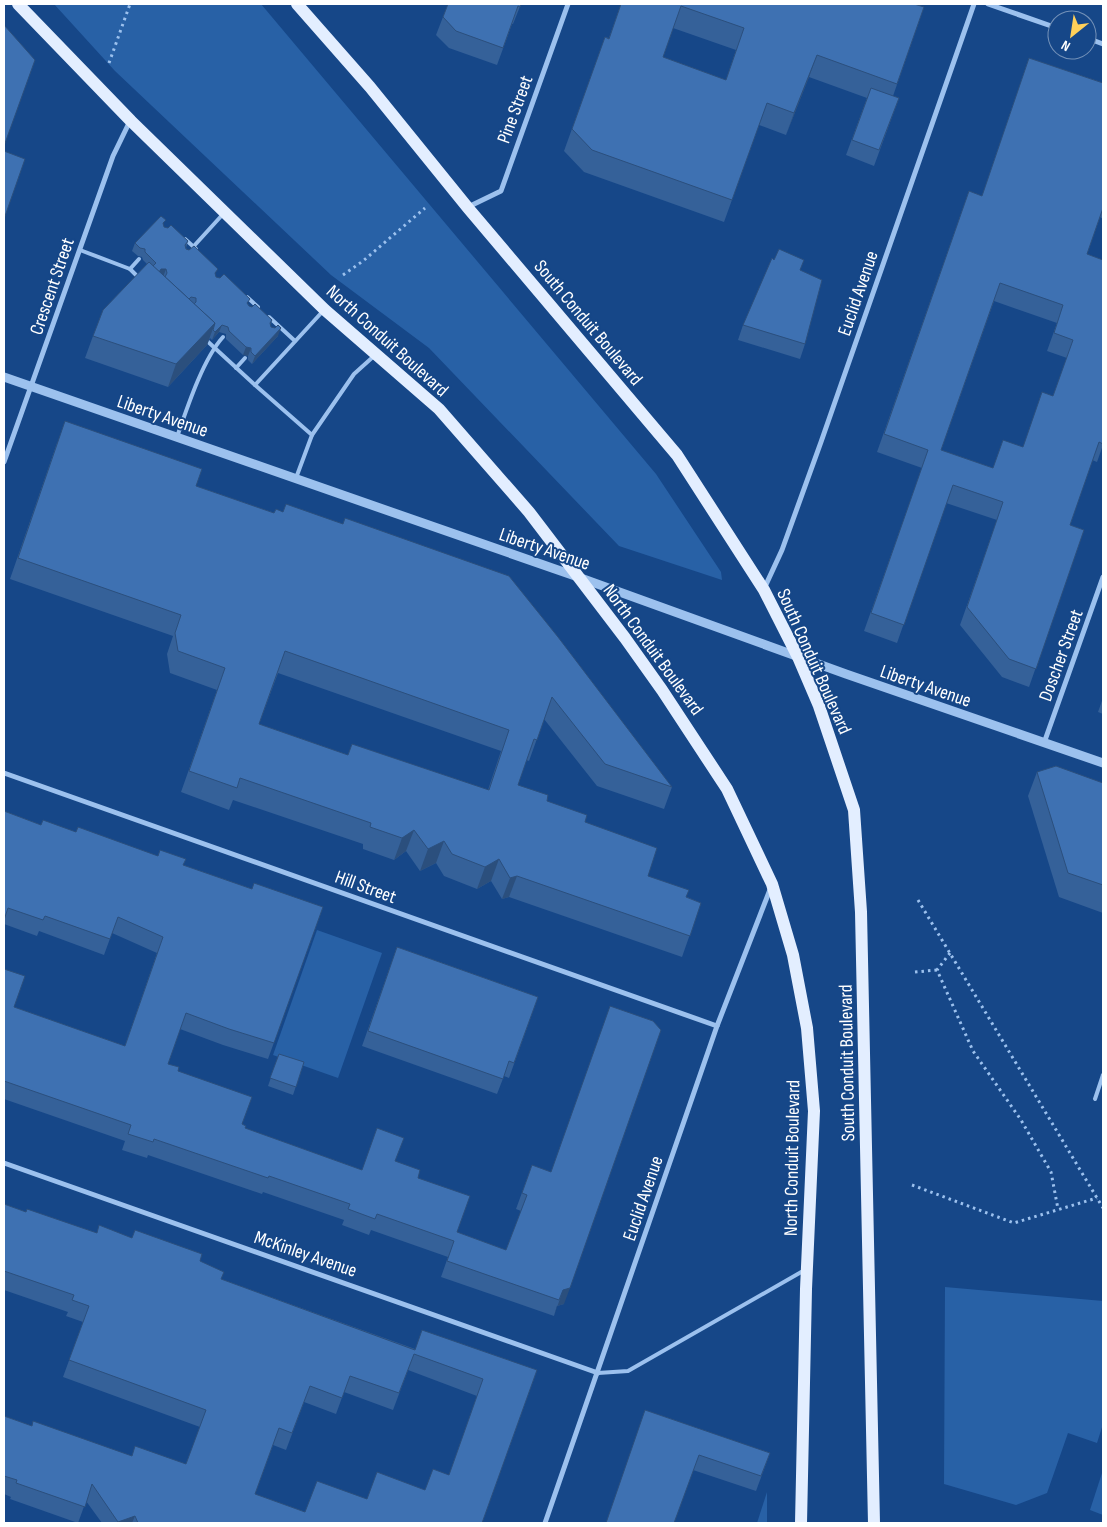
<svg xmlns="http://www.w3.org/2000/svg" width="1107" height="1527" font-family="'Sofia Sans Condensed',sans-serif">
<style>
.green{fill:#2861a6}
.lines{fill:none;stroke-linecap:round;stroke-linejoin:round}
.path{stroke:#9cc1ee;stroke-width:3;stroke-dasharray:2.5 4;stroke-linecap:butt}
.service{stroke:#9cc1ee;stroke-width:4}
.minor{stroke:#9cc1ee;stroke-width:5}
.tertiary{stroke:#9cc1ee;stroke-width:9}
.primary{stroke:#e3eeff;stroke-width:12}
.wall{fill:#356199;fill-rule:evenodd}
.shaded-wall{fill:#2b4f7d}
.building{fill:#3e71b2;stroke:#2b4f7d;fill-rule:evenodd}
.labels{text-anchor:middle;stroke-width:4;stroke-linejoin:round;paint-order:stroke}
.street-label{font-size:19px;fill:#fff;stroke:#164788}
</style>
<rect width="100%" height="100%" fill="#164788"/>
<g class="green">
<polygon points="54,4 261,4 656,474 721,572 722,580 619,546 429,348 331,275 115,71"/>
<polygon points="317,930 382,953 338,1078 273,1055"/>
<polygon points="945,1287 1103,1301 1103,1424 1097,1443 1068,1433 1047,1493 1016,1505 944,1484"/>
<polygon points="1103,1470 1103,1515 1090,1510"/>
<polygon points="767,1492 767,1523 757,1523"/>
</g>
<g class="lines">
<g class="path">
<polyline points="109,63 130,4"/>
<polyline points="343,275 363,261 425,208"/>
<polyline points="918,900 1103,1208"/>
<polyline points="950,953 937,970 973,1051 1021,1120 1051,1172 1058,1209"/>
<polyline points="915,972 937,970"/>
<polyline points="912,1185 1014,1223 1097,1198"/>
</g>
<g class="service">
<polyline points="185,239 196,249"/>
<polyline points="193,247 224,213"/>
<polyline points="80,250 130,269 140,279"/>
<polyline points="130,269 139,259"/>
<polyline points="247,297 258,307"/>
<polyline points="269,317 295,341"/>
<polyline points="205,339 255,385 323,311"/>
<polyline points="236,368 245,358"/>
<polyline points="255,385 312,435 296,478"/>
<polyline points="312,435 354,374 374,356"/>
<path d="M177,437C187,408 203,359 223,337"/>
<polyline points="1095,1099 1103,1075"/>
<polyline points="598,1373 628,1371 803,1271"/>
</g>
<g class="minor">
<polyline points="988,4 1057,28"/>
<polyline points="1087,38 1103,44"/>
<polyline points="468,207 501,191 568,4"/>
<polyline points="4,462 113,156 130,121"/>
<polyline points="764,589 782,550 821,442 974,4"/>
<polyline points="1044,743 1103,577"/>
<polyline points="4,773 717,1026"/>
<polyline points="4,1163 598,1373"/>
<polyline points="545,1523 717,1026 771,887"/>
</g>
<polyline class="tertiary" points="4,377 578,577 846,674 1103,763"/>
<g class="primary">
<polyline points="18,4 131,121 325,310 439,409 529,512 625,638 662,690 727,789 772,884 793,955 807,1028 814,1111 806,1289 801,1523"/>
<polyline points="297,4 370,87 468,208 677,455 764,590 798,657 819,706 854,810 861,912 874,1523"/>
</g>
</g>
<g class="wall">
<polygon points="448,4 521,4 513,24 512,24 497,65 449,48 436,35"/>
<path d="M621,4L924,7L893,96L899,98L874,166L846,155L867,98L809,77L786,135L759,125L724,222L584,172L564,151L605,37L609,38ZM673,28L736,50L726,80L663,57Z"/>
<path d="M1029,58L1103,83V219L1100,217L1087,254L1103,260V445L1097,462L1092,460L1070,525L1084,530L1029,687L1002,677L960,625L997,520L946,503L897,643L864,631L922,468L877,452L969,191L982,196ZM994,301L1057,323L1047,351L1067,358L1053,396L1023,447L993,468L941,450Z"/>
<polygon points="164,225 164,227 188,241 186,248 216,277 248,304 249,306 272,320 271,325 271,327 278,336 252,364 248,360 248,356 243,355 226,339 226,334 219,332 212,340 210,338 207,345 168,387 85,358 93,336 147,264 143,260 142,257 138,256 132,251 135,243"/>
<polygon points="800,270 805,344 800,359 738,340 743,325"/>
<path d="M57,443L196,486L274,513L283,512L343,524L672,787L664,809L597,786L544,719L529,761L526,760L518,785L585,822L648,876L687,897L701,903L682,957L509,897L502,899L491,881L477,889L444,876L436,863L420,871L406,851L394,860L363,849V844L233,800L229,810L181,792L217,690L170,673L167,654L173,636L10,579ZM278,673L501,751L488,790L352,744L348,755L259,724Z"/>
<polygon points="1103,698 1103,714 1098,712"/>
<polygon points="1037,772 1103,783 1103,913 1059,897 1028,796"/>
<polygon points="4,811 41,825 76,832 183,865 252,889 323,907 268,1059 223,1045 180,1029 168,1064 242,1124 245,1128 362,1170 395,1161 418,1178 457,1232 506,1250 521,1211 516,1209 532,1165 564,1304 557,1306 554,1316 441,1277 448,1257 371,1230 369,1235 342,1225 344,1220 263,1192 262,1194 148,1155 147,1158 122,1150 125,1141 4,1099 4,969 14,1007 125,1046 157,953 112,933 104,955 39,931 37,936 4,924"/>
<polygon points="397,947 538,997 509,1078 504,1076 497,1094 362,1046"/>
<polygon points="279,1054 304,1062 293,1095 268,1086"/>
<path d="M4,1204L26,1212L97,1233L132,1238L200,1261L221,1279L415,1349L537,1370L482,1523H102L86,1501L78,1523L10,1499L11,1497L4,1494V1416L32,1426L132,1456L186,1464L200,1427L63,1377L83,1322L66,1316L68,1312L4,1290ZM408,1370L477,1396L449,1475L425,1490L367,1499L305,1512L255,1494L273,1445L286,1450L304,1402L336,1414L344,1392L393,1410Z"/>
<polygon points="645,1410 770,1453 756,1491 693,1470"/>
</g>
<g class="shaded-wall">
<polygon points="817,55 809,77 786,135 794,113"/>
<polygon points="161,269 166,269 163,277 155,277"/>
<polygon points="215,323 207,345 168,387 176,364"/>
<polygon points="222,325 219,332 212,340 215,332"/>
<polygon points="281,328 278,336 252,364 255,356"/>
<polygon points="246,347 251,348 248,356 243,355"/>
<polygon points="414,830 406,851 394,860 402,838"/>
<polygon points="444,841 436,863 420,871 428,849"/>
<polygon points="499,859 491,881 477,889 485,867"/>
<polygon points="517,876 509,897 502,899 510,878"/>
<polygon points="570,1288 564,1304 557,1306 554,1316 563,1290"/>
<polygon points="135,1516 132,1523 118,1523 118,1522"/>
</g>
<g class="building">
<polygon points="448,4 521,4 520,7 518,6 503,48 456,31 443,17"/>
<path d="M621,4H914L924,7L897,84L817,55L794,113L767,103L732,200L592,150L572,129L605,37L609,39ZM681,6L744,28L726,80L663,57Z"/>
<polygon points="4,25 35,60 4,146"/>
<path d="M1029,58L1103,83V208L1087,254L1103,260V444L1099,442L1070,525L1084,530L1036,669L1009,659L967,607L1003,502L953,485L904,625L871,613L928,450L884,434L969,191L982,196ZM1000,283L1063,305L1054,333L1073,340L1053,396L1042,392L1023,447L1003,440L993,468L941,450Z"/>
<polygon points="871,88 899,98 879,150 852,140"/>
<polygon points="4,151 25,159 4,219"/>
<polygon points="161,216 166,220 163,223 164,227 168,228 171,225 188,241 185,245 186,249 189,250 194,246 218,269 215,273 216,277 220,278 224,274 250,299 247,303 249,306 252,307 255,304 272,320 270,323 271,327 275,328 278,325 281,328 255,356 251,352 251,348 246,347 229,331 228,327 222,325 215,332 213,330 215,323 194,304 196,302 196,298 191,297 189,299 165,277 167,273 166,269 161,269 159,272 153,266 156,263 145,252 145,249 140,248 135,243"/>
<polygon points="779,249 804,260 800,270 822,280 805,344 743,325 772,258 774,260"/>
<polygon points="149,262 215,323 176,364 93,336 103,310"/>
<path d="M65,421L202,469L196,486L274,513L276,509L283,512L286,504L343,524L345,518L509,576L558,637L672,787L605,764L552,697L537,740L534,739L518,785L548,795L547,801L587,815L585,822L657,848L648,876L689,890L686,897L701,903L690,936L517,876L510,878L499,859L485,867L452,854L444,841L428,849L414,830L402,838L370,827L371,823L240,778L237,788L189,771L225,668L178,651L175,633L181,615L18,558ZM285,651L509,730L489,790L352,744L348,755L259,724Z"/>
<polygon points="1056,766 1103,783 1103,885 1068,873 1037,772"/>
<polygon points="4,811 41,825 43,820 76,832 78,827 158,856 160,850 186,859 183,865 252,889 254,883 323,907 274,1043 229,1029 186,1013 168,1064 179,1067 178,1071 252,1097 242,1124 246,1126 245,1128 362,1170 377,1128 404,1138 395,1161 420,1170 418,1178 470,1196 457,1232 506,1250 527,1195 522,1193 532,1165 551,1172 610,1006 653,1021 661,1030 570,1288 563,1290 559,1300 447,1261 454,1241 377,1214 375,1219 348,1209 350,1204 269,1176 268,1178 154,1139 153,1142 128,1134 131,1125 4,1081 4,969 25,976 14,1007 125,1046 163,937 118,917 110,939 45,916 43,920 8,908 4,920"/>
<polygon points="397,947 538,997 514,1063 509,1061 503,1079 368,1031"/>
<polygon points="279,1054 304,1062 296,1087 270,1078"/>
<path d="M4,1204L26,1212L27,1209L97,1233L99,1225L132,1238L135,1230L202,1254L200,1261L224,1272L221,1279L415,1350L422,1330L537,1370L482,1523H138L135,1516L118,1522L92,1484L85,1507L16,1483L17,1480L4,1476V1416L32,1426L33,1421L132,1456L135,1446L186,1464L206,1410L69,1360L89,1306L72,1300L74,1295L4,1271ZM414,1354L483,1379L449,1475L433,1469L425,1490L377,1472L367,1499L317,1481L305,1512L255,1494L279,1428L292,1433L310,1386L342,1398L350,1376L399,1393Z"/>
<polygon points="645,1410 770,1453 761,1476 699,1455 674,1523 606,1523"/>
</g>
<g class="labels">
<g class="street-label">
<text transform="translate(514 109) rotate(-70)" y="7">Pine Street</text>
<text transform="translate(51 286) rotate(-71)" y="7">Crescent Street</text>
<text transform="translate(857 293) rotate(-71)" y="7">Euclid Avenue</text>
<text transform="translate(589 322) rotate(50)" y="7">South Conduit Boulevard</text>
<text transform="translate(388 340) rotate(42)" y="7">North Conduit Boulevard</text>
<text transform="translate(163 415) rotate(19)" y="7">Liberty Avenue</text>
<text transform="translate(545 548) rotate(19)" y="7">Liberty Avenue</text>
<text transform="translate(654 649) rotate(54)" y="7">North Conduit Boulevard</text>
<text transform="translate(1060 655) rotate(-70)" y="7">Doscher Street</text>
<text transform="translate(815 661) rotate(66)" y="7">South Conduit Boulevard</text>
<text transform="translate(926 685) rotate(19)" y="7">Liberty Avenue</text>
<text transform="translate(366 886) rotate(20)" y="7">Hill Street</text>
<text transform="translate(846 1063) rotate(-91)" y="7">South Conduit Boulevard</text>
<text transform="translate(791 1158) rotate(-89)" y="7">North Conduit Boulevard</text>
<text transform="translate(642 1198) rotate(-71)" y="7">Euclid Avenue</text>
<text transform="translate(306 1253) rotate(19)" y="7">McKinley Avenue</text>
</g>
</g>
<rect width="1107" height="1527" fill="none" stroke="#ffffff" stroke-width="10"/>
<g transform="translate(1072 35) rotate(210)"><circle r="24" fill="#164788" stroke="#7391b8"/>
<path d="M0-4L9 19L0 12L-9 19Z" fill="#ffd059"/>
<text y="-8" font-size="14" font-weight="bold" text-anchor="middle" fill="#ffffff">N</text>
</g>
</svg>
